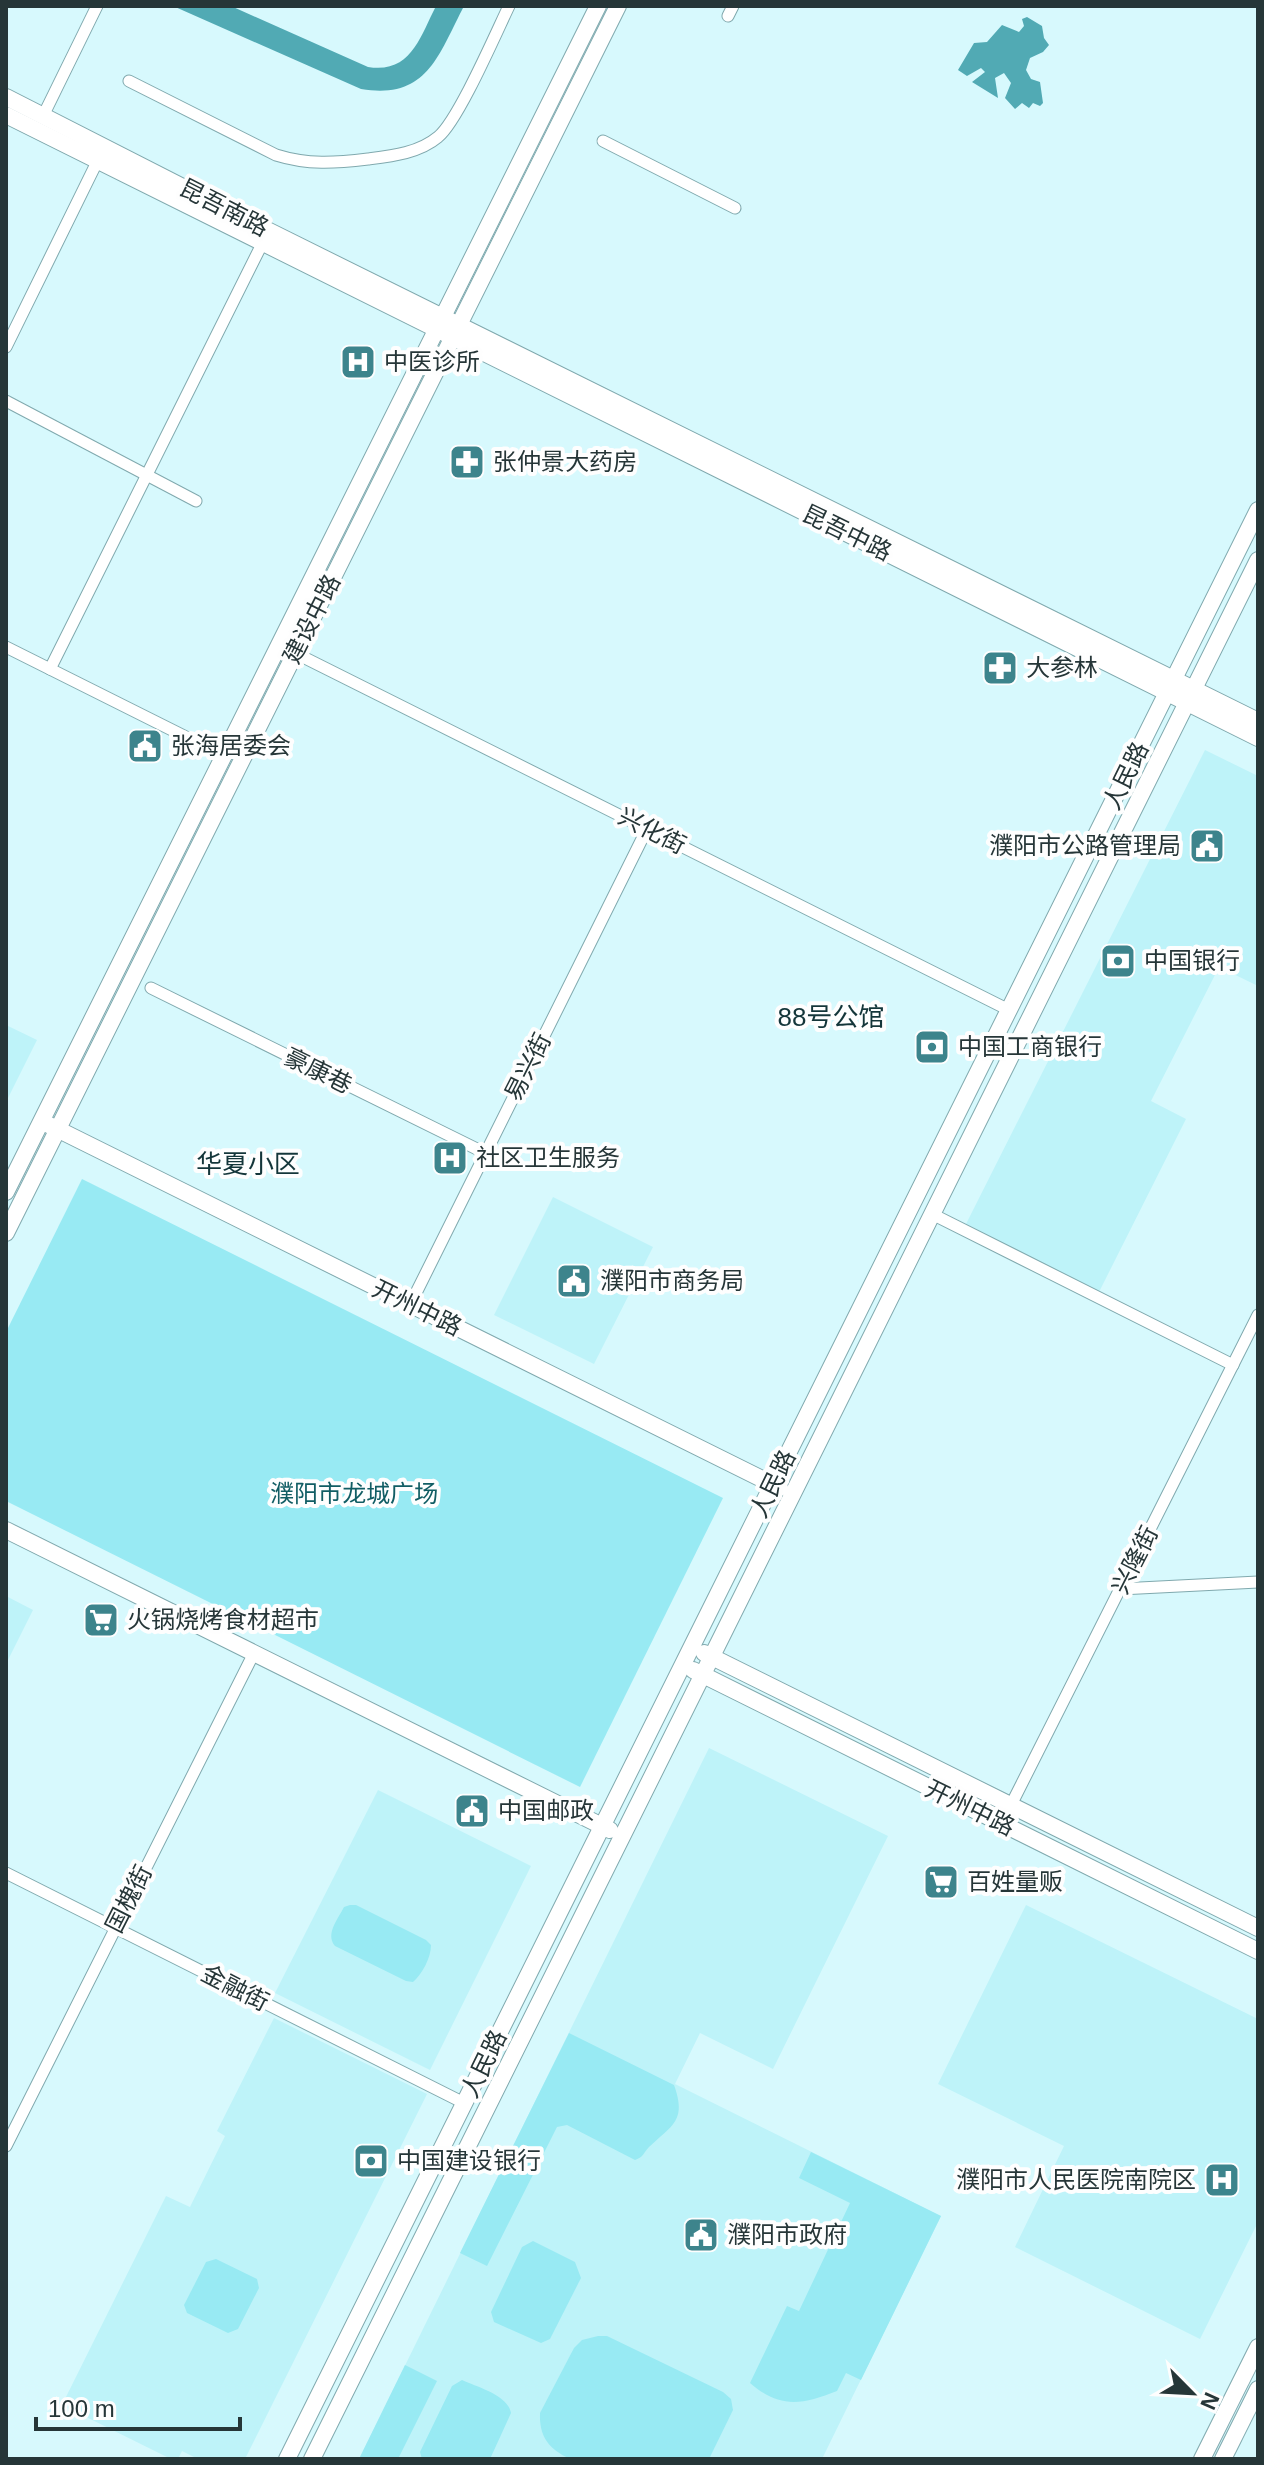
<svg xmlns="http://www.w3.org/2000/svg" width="1264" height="2465" font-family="Helvetica,'Noto Sans SC',sans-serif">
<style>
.built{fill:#bef3f9}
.green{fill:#98eaf3}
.water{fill:#51aab4}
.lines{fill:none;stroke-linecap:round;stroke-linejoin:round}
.street-casing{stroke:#80a9ae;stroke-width:13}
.secondary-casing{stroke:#80a9ae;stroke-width:18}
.street{stroke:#fff;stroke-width:11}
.secondary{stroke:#fff;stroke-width:16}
.labels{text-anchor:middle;stroke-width:8;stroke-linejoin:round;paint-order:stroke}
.street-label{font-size:24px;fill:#263638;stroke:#fefefe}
.poi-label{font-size:24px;fill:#263638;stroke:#fefefe;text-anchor:start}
.park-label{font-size:24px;fill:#115d64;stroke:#fefefe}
.neighbourhood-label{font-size:26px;fill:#14363a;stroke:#fefefe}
</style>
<rect width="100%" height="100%" fill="#d7f9fd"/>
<g class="built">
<polygon points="1205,750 1258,776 1258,986 1219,967 1151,1101 1186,1119 1099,1292 966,1224"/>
<polygon points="6,1025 37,1040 6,1102"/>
<polygon points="553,1197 653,1247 594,1364 494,1315"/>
<polygon points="6,1596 33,1610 6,1664"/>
<polygon points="709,1748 888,1836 773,2069 700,2033 675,2084 941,2216 822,2459 359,2459"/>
<polygon points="378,1790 531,1866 430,2070 275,1993"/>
<polygon points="1026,1905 1258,2019 1258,2222 1200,2339 1015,2247 1064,2146 938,2084"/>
<polygon points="274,2018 427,2094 245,2459 198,2459 182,2451 178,2459 171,2459 62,2405 166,2196 190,2207 225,2136 217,2131"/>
</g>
<g class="green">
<polygon points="82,1179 723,1498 580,1787 6,1501 6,1332"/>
<path d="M350,1905H356L426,1940L431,1945C431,1958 422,1974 413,1982L406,1981L335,1946C325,1934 338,1919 344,1907Z"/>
<path d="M569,2033L674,2085C687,2121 672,2125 649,2147C643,2153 644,2157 635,2160L567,2125L557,2127L487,2266L460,2253Z"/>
<path d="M811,2152L941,2216L861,2380L846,2373L837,2391C803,2404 781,2410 750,2383L787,2306L799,2311L850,2203L799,2178Z"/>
<polygon points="533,2241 575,2262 581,2278 550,2339 541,2343 494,2322 491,2312 522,2247"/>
<polygon points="216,2259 257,2279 259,2288 238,2329 228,2333 187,2313 184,2305 206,2262"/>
<path d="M598,2336H607L723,2392L731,2399L733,2410L709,2459H570C549,2449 539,2437 540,2413L574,2348L582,2340Z"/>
<polygon points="405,2365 437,2381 398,2459 359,2459"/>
<path d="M462,2380C477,2387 508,2395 511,2413L490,2459H422L420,2452L452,2386Z"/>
</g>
<g class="water">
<path d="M173,6H231L368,67C411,74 420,37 436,6H464C438,56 427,100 361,89Z"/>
<polygon points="1027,17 1042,26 1044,38 1049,45 1043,52 1030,58 1026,70 1031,79 1040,82 1043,103 1040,106 1033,103 1029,108 1022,103 1015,109 1005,98 1011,83 1004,73 995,78 998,98 972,82 985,72 981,68 967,76 958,70 974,43 987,42 1002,25 1019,32 1024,26 1022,19"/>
</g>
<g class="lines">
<defs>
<g id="street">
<polyline points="728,16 733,6"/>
<path d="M129,81L276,155C308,165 335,163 368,159C392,156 419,153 438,137C458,121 496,33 509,6"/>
<polyline points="43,116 97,6"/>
<polyline points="603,141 735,208"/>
<polyline points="6,347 98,160"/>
<polyline points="6,401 196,501"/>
<polyline points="6,647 224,756"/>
<polyline points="295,653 1009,1010"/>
<polyline points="50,669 263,242"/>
<polyline points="151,988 485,1153"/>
<polyline points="932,1214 1233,1365"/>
<polyline points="410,1305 647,829"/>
<polyline points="1120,1589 1258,1582"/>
<polyline points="1011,1805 1258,1315"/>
<polyline points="6,1873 464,2103"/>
<polyline points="6,2146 254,1653"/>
</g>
<g id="secondary">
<polyline points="6,97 269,231 1258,721"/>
<polyline points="6,115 1258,738"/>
<polyline points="49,1125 780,1488"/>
<polyline points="6,1192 598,6"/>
<polyline points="6,1233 618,6"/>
<polyline points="6,1530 610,1830"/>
<polyline points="704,1653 1258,1928"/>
<polyline points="693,1670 1258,1951"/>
<polyline points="287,2459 1258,510"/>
<polyline points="312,2459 1258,560"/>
<polyline points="1202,2459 1258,2347"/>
<polyline points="1223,2459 1258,2389"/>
</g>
</defs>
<use href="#street" class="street-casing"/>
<use href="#secondary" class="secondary-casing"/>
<use href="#street" class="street"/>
<use href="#secondary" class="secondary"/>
</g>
<defs>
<symbol id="hospital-square" viewBox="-11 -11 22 22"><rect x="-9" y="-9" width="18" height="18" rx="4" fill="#3d848c" stroke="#fefefe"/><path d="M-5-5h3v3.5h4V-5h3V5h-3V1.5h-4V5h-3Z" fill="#fff"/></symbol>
<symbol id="pharmacy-square" viewBox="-11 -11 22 22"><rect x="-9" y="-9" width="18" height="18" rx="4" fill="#3d848c" stroke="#fefefe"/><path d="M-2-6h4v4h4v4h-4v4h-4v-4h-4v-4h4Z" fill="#fff"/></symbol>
<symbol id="civic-square" viewBox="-11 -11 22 22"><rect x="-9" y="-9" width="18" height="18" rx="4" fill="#3d848c" stroke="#fefefe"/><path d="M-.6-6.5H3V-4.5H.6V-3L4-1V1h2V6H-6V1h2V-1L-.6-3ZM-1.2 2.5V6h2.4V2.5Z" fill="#fff"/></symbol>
<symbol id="bank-square" viewBox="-11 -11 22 22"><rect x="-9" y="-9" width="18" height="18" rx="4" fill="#3d848c" stroke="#fefefe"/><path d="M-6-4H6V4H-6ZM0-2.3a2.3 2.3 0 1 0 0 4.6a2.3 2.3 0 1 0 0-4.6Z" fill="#fff"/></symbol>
<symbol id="supermarket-square" viewBox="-11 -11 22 22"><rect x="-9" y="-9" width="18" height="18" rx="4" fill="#3d848c" stroke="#fefefe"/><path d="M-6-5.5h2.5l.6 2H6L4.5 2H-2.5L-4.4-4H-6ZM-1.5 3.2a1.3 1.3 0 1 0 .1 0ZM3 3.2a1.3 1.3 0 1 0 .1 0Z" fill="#fff"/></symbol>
</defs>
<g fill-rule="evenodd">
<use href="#hospital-square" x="338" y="342" width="40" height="40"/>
<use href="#pharmacy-square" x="447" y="442" width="40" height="40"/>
<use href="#pharmacy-square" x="980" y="648" width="40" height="40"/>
<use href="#civic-square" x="125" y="726" width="40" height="40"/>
<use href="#civic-square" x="1187" y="826" width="40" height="40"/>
<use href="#bank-square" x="1098" y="941" width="40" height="40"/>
<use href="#bank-square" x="912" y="1027" width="40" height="40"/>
<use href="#hospital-square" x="430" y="1138" width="40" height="40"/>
<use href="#civic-square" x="554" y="1261" width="40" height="40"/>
<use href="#supermarket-square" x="81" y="1600" width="40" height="40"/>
<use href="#civic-square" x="452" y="1791" width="40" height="40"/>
<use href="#supermarket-square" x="921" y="1862" width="40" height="40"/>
<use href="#bank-square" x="351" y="2141" width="40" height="40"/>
<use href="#hospital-square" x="1202" y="2160" width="40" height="40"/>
<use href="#civic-square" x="681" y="2215" width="40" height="40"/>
</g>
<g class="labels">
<g class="street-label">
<text transform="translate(224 208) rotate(27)" y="8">昆吾南路</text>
<text transform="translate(847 533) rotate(26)" y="8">昆吾中路</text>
<text transform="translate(312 619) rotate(-63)" y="8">建设中路</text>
<text transform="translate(1126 776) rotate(-64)" y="8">人民路</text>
<text transform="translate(652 831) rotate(27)" y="8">兴化街</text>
<text transform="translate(528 1067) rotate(-63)" y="8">易兴街</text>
<text transform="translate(318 1071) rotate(26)" y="8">豪康巷</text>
<text transform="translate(417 1308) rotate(26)" y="8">开州中路</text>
<text transform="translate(773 1484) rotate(-64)" y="8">人民路</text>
<text transform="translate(1135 1560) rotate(-63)" y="8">兴隆街</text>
<text transform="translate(970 1808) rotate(26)" y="8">开州中路</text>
<text transform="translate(129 1899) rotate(-63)" y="8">国槐街</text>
<text transform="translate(235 1988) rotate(27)" y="8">金融街</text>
<text transform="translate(484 2064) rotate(-64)" y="8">人民路</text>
</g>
<g class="poi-label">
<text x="384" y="370">中医诊所</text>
<text x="493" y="470">张仲景大药房</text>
<text x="1026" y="676">大参林</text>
<text x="171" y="754">张海居委会</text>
<text x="1181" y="854" text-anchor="end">濮阳市公路管理局</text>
<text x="1144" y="969">中国银行</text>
<text x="958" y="1055">中国工商银行</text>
<text x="476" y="1166">社区卫生服务</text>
<text x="600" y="1289">濮阳市商务局</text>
<text x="127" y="1628">火锅烧烤食材超市</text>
<text x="498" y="1819">中国邮政</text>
<text x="967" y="1890">百姓量贩</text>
<text x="397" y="2169">中国建设银行</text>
<text x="1196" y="2188" text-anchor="end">濮阳市人民医院南院区</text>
<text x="727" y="2243">濮阳市政府</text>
</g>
<g class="park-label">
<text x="354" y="1502">濮阳市龙城广场</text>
</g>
<g class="neighbourhood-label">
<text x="831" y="1026">88号公馆</text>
<text x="248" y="1173">华夏小区</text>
</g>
</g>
<rect width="1264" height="2465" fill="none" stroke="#263638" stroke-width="16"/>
<g transform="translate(1192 2393) rotate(114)" stroke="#fefefe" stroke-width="6" paint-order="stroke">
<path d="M0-6L14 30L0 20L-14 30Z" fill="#263638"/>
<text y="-12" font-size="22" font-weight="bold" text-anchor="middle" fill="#263638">N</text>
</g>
<path d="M36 2417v12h204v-12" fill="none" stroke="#263638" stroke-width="4"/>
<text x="48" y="2417" font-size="24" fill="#263638" stroke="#fefefe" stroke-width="6" paint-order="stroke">100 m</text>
</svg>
